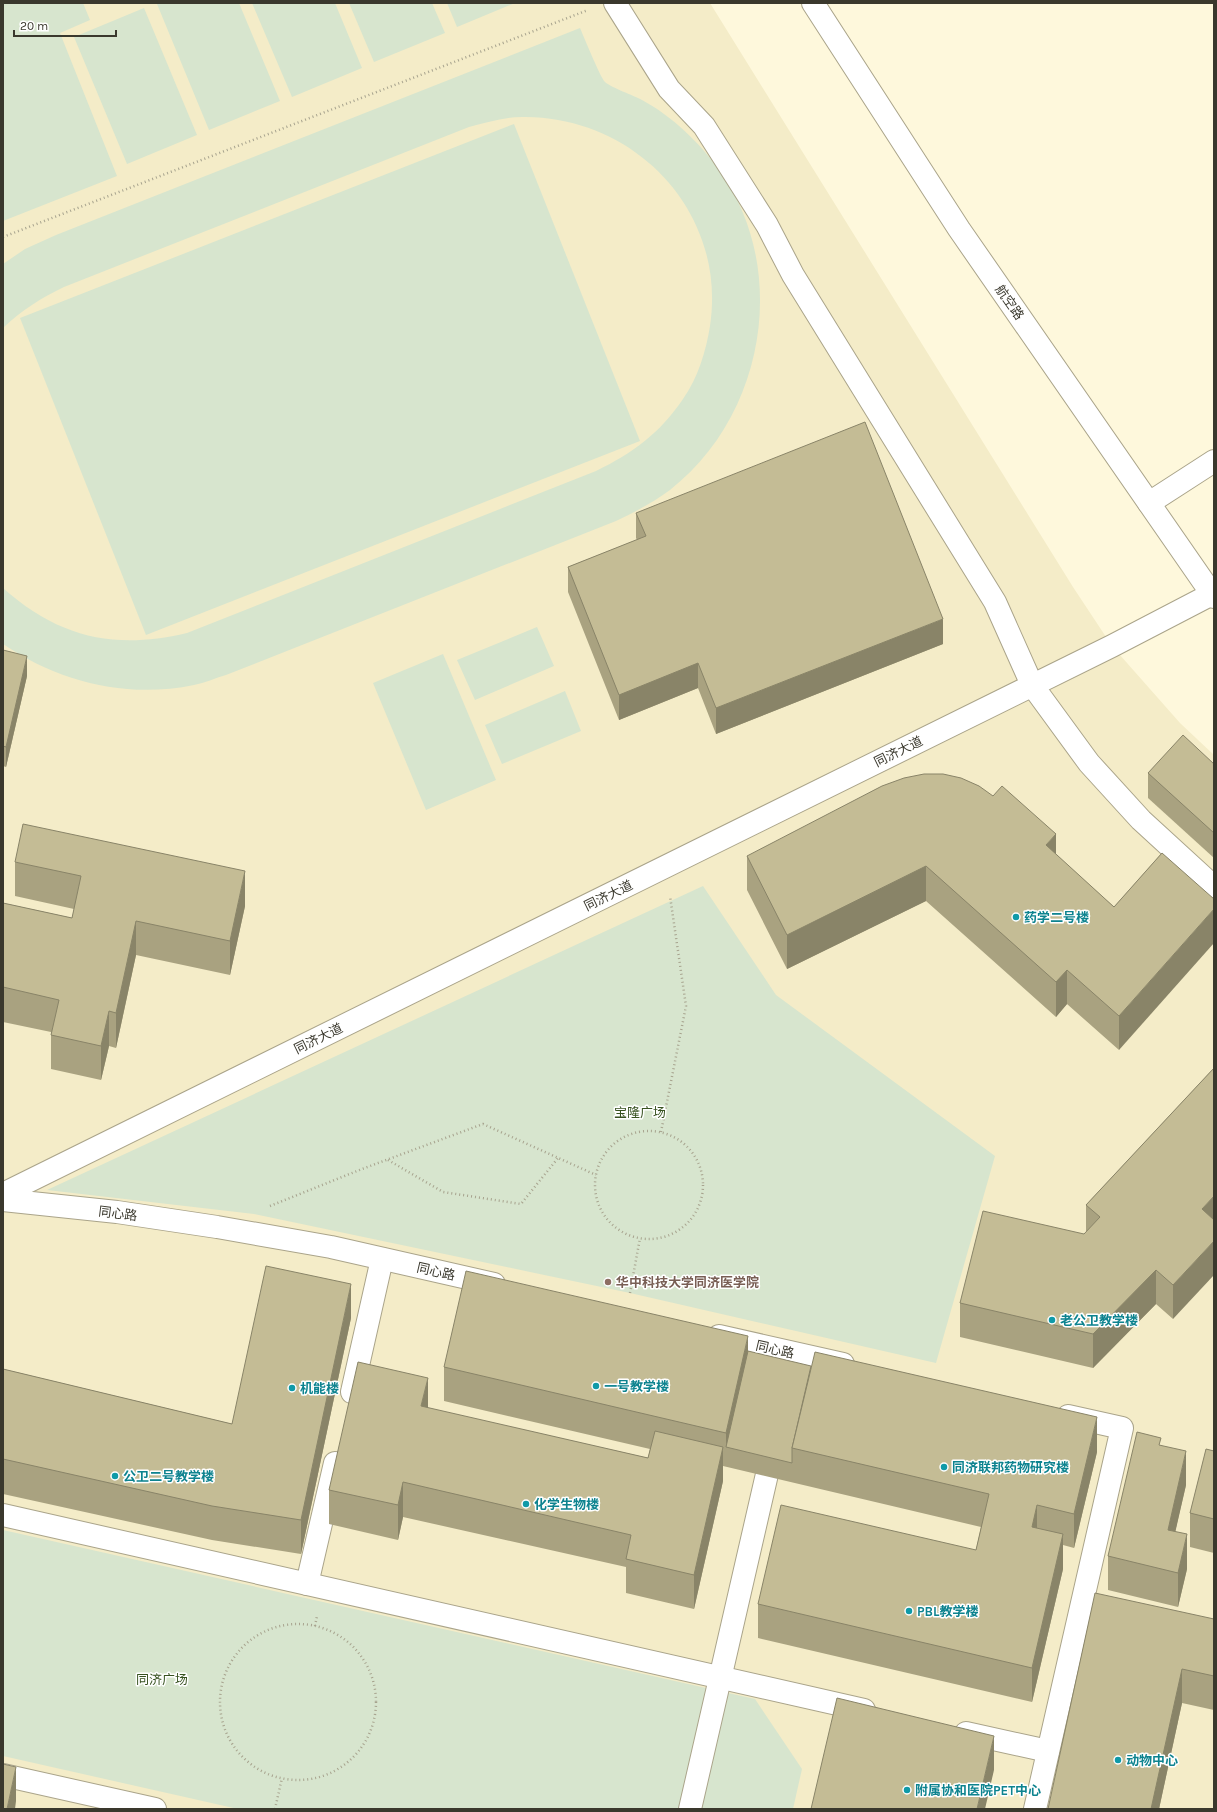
<svg xmlns="http://www.w3.org/2000/svg" width="1217" height="1812" font-family="Karla,'Noto Sans SC',sans-serif">
<style>
.built{fill:#f4ecc8}
.green{fill:#d7e5ce}
.lines{fill:none;stroke-linecap:round;stroke-linejoin:round}
.minor-casing{stroke:#aaa48a;stroke-width:24}
.path{stroke:#a7a38e;stroke-width:2.5;stroke-dasharray:1 3;stroke-linecap:butt}
.minor{stroke:#fff;stroke-width:22}
.wall{fill:#a9a280}
.shaded-wall{fill:#898468}
.building{fill:#c4bc95;stroke:#898468}
.culture-dot{fill:#0f9aa8;stroke:#fff;stroke-width:1.5}
.education-dot{fill:#8d6e63;stroke:#fff;stroke-width:1.5}
.labels{text-anchor:middle;stroke-width:3;stroke-linejoin:round;paint-order:stroke}
.street-label{font-size:13px;fill:#3a382d;stroke:#fff}
.culture-label{font-size:13px;font-weight:bold;fill:#0d838f;stroke:#fff;text-anchor:start}
.park-label{font-size:13px;fill:#375220;stroke:#fff}
.education-label{font-size:13px;font-weight:bold;fill:#785e54;stroke:#fff;text-anchor:start}
</style>
<rect width="100%" height="100%" fill="#fef8dc"/>
<polygon class="built" points="3,3 710,3 1073,587 1112,646 1180,723 1214,755 1214,1809 3,1809"/>
<g class="green">
<polygon points="3,3 83,3 90,20 60,33 117,176 3,221"/>
<polygon points="159,3 239,3 280,101 209,130 157,4"/>
<polygon points="252,3 335,3 362,68 292,97"/>
<polygon points="349,3 432,3 445,33 374,62"/>
<polygon points="447,3 515,3 457,27"/>
<polygon points="144,8 197,135 127,164 74,37"/>
<path d="M580,28C584,37 600,77 605,82C612,88 633,95 642,100C672,116 700,143 720,171C790,270 765,416 670,490C654,502 635,512 616,521L226,675C215,678 205,683 194,685C126,699 59,682 3,644V588C59,638 115,650 187,633L596,471C633,453 660,433 683,399C698,378 706,351 710,326C727,213 637,118 526,117C507,116 488,122 469,127L64,287C41,298 22,310 3,328V264L25,249L56,235Z"/>
<polygon points="514,124 640,441 146,635 20,318"/>
<polygon points="537,627 554,666 475,700 457,660"/>
<polygon points="443,654 496,780 426,810 373,683"/>
<polygon points="565,691 581,731 502,764 485,725"/>
<polygon points="703,886 776,995 995,1156 936,1363 630,1293 254,1214 47,1190"/>
<polygon points="3,1530 755,1699 802,1769 793,1809 238,1809 3,1756"/>
</g>
<g class="lines">
<defs>
<g id="minor">
<polyline points="615,3 669,89 704,126 767,225 793,275 995,602 1032,685 1089,763 1141,820 1214,887"/>
<polyline points="813,3 959,229 1214,597"/>
<polyline points="1149,503 1214,461"/>
<polyline points="3,1194 1112,646 1212,594"/>
<polyline points="3,1200 117,1212 217,1227 331,1247 494,1284"/>
<polyline points="719,1336 843,1364"/>
<polyline points="352,1392 382,1259"/>
<polyline points="3,1515 864,1710"/>
<polyline points="307,1584 335,1463"/>
<polyline points="966,1733 1048,1751"/>
<polyline points="3,1775 155,1809"/>
<polyline points="690,1809 773,1448"/>
<polyline points="1035,1809 1122,1428 1068,1416"/>
</g>
</defs>
<use href="#minor" class="minor-casing"/>
<g class="path">
<polyline points="3,237 588,10"/>
<circle cx="649" cy="1185" r="54"/>
<polyline points="661,1132 686,1006 670,896"/>
<polyline points="388,1160 443,1192 521,1204 558,1158"/>
<polyline points="270,1206 362,1169 483,1124 596,1175"/>
<polyline points="630,1293 640,1238"/>
<circle cx="298" cy="1702" r="78"/>
<polyline points="315,1626 317,1616"/>
<polyline points="275,1809 282,1778"/>
</g>
<use href="#minor" class="minor"/>
</g>
<g class="wall">
<polygon points="636,513 943,644 716,734 698,688 619,720 568,592 568,567 637,540 636,538"/>
<polygon points="3,650 27,676 6,767 3,766"/>
<polygon points="1214,764 1214,858 1148,798 1148,773"/>
<polygon points="1162,853 1119,1050 1067,1004 1056,1017 926,901 787,969 747,890 747,856 1056,855 1114,907"/>
<polygon points="15,862 245,906 230,975 136,955 116,1048 109,1046 101,1080 51,1069 51,1032 3,1022 3,903 72,918 74,909 15,896"/>
<polygon points="1214,1068 1173,1319 1156,1304 1093,1368 960,1337 960,1303 1084,1234 1086,1233 1086,1205"/>
<polygon points="351,1318 301,1554 212,1540 3,1494 3,1369 232,1424"/>
<polygon points="748,1351 1097,1452 1074,1548 1063,1545 1063,1569 1032,1702 758,1638 758,1604 976,1550 981,1527 723,1466 723,1481 694,1609 626,1593 626,1567 403,1517 398,1540 329,1524 329,1490 428,1408 648,1458 650,1449 444,1401 444,1367"/>
<polygon points="1161,1446 1186,1485 1175,1532 1187,1569 1178,1607 1108,1590 1108,1556"/>
<polygon points="1214,1451 1214,1553 1190,1547 1190,1513"/>
<polygon points="1214,1619 1214,1710 1182,1703 1159,1809 1048,1809"/>
</g>
<g class="shaded-wall">
<polygon points="943,619 943,644 716,734 716,708"/>
<polygon points="27,656 27,676 6,767 6,747"/>
<polygon points="698,663 698,688 619,720 619,695"/>
<polygon points="1056,834 1056,868 1046,845"/>
<polygon points="926,866 926,901 787,969 787,935"/>
<polygon points="245,871 245,906 230,975 230,941"/>
<polygon points="1214,909 1214,943 1119,1050 1119,1016"/>
<polygon points="136,921 136,955 116,1048 116,1013"/>
<polygon points="1067,970 1067,1004 1056,1017 1056,982"/>
<polygon points="109,1011 109,1046 101,1080 101,1046"/>
<polygon points="1214,1196 1214,1230 1202,1209"/>
<polygon points="1214,1241 1214,1275 1173,1319 1173,1285"/>
<polygon points="1156,1270 1156,1304 1093,1368 1093,1334"/>
<polygon points="351,1284 351,1318 301,1554 301,1520"/>
<polygon points="748,1336 748,1370 726,1447 726,1433"/>
<polygon points="428,1378 428,1412 421,1406"/>
<polygon points="1097,1417 1097,1452 1074,1548 1074,1514"/>
<polygon points="723,1447 723,1481 694,1609 694,1575"/>
<polygon points="1186,1451 1186,1485 1168,1564 1168,1530"/>
<polygon points="403,1482 403,1517 398,1540 398,1505"/>
<polygon points="1037,1505 1037,1539 1032,1527"/>
<polygon points="1063,1534 1063,1569 1032,1702 1032,1668"/>
<polygon points="1187,1534 1187,1569 1178,1607 1178,1573"/>
<polygon points="1182,1669 1182,1703 1159,1809 1151,1809"/>
<polygon points="994,1736 994,1770 985,1809 977,1809"/>
<polygon points="16,1767 16,1801 15,1809 7,1809"/>
</g>
<g class="building">
<polygon points="865,422 943,619 716,708 698,663 619,695 568,567 646,536 636,513"/>
<polygon points="3,650 27,656 6,747 3,746"/>
<polygon points="1183,735 1214,764 1214,833 1148,773"/>
<polygon points="924,774 943,774 961,778 979,786 993,796 1002,786 1056,834 1046,845 1114,907 1162,853 1214,899 1214,909 1119,1016 1067,970 1056,982 926,866 787,935 747,856 882,786 904,778"/>
<polygon points="23,824 245,871 230,941 136,921 116,1013 109,1011 101,1046 51,1035 59,1000 3,987 3,903 72,918 81,876 15,862"/>
<polygon points="1214,1068 1214,1196 1202,1209 1214,1220 1214,1241 1173,1285 1156,1270 1093,1334 960,1303 983,1211 1084,1234 1100,1217 1086,1205"/>
<polygon points="266,1266 351,1284 301,1520 212,1506 3,1459 3,1369 232,1424"/>
<polygon points="466,1271 748,1336 726,1433 444,1367"/>
<polygon points="748,1351 811,1366 792,1448 792,1463 726,1447"/>
<polygon points="815,1352 1097,1417 1074,1514 1037,1505 1032,1527 1063,1534 1032,1668 758,1604 781,1505 976,1550 989,1494 792,1448"/>
<polygon points="358,1362 428,1378 421,1406 648,1458 655,1431 723,1447 694,1575 626,1559 631,1535 403,1482 398,1505 329,1490"/>
<polygon points="1137,1432 1161,1438 1159,1445 1186,1451 1168,1530 1187,1534 1178,1573 1108,1556"/>
<polygon points="1206,1449 1214,1451 1214,1519 1190,1513"/>
<polygon points="1095,1593 1214,1619 1214,1676 1182,1669 1151,1809 1048,1809"/>
<polygon points="837,1698 994,1736 977,1809 811,1809"/>
<polygon points="3,1764 16,1767 7,1809 3,1809"/>
</g>
<g class="culture-dot">
<circle cx="1016" cy="917" r="4"/>
<circle cx="1052" cy="1320" r="4"/>
<circle cx="596" cy="1386" r="4"/>
<circle cx="292" cy="1388" r="4"/>
<circle cx="944" cy="1467" r="4"/>
<circle cx="115" cy="1476" r="4"/>
<circle cx="526" cy="1504" r="4"/>
<circle cx="909" cy="1611" r="4"/>
<circle cx="1118" cy="1760" r="4"/>
<circle cx="907" cy="1790" r="4"/>
</g>
<circle class="education-dot" cx="608" cy="1282" r="4"/>
<g class="labels">
<g class="street-label">
<text transform="translate(1010 302) rotate(55)" y="5">航空路</text>
<text transform="translate(898 751) rotate(-26)" y="5">同济大道</text>
<text transform="translate(608 895) rotate(-26)" y="5">同济大道</text>
<text transform="translate(318 1038) rotate(-26)" y="5">同济大道</text>
<text transform="translate(118 1213) rotate(7)" y="5">同心路</text>
<text transform="translate(436 1271) rotate(13)" y="5">同心路</text>
<text transform="translate(775 1349) rotate(13)" y="5">同心路</text>
</g>
<g class="culture-label">
<text x="1024" y="922">药学二号楼</text>
<text x="1060" y="1325">老公卫教学楼</text>
<text x="604" y="1391">一号教学楼</text>
<text x="300" y="1393">机能楼</text>
<text x="952" y="1472">同济联邦药物研究楼</text>
<text x="123" y="1481">公卫二号教学楼</text>
<text x="534" y="1509">化学生物楼</text>
<text x="917" y="1616">PBL教学楼</text>
<text x="1126" y="1765">动物中心</text>
<text x="915" y="1795">附属协和医院PET中心</text>
</g>
<g class="park-label">
<text x="640" y="1117">宝隆广场</text>
<text x="162" y="1684">同济广场</text>
</g>
<g class="education-label">
<text x="616" y="1287">华中科技大学同济医学院</text>
</g>
</g>
<rect width="1217" height="1812" fill="none" stroke="#3a382d" stroke-width="8"/>
<path d="M14 30v6h102v-6" fill="none" stroke="#3a382d" stroke-width="2"/>
<text x="20" y="30" font-size="12" fill="#3a382d" stroke="#ffffff" stroke-width="3" paint-order="stroke">20 m</text>
</svg>
